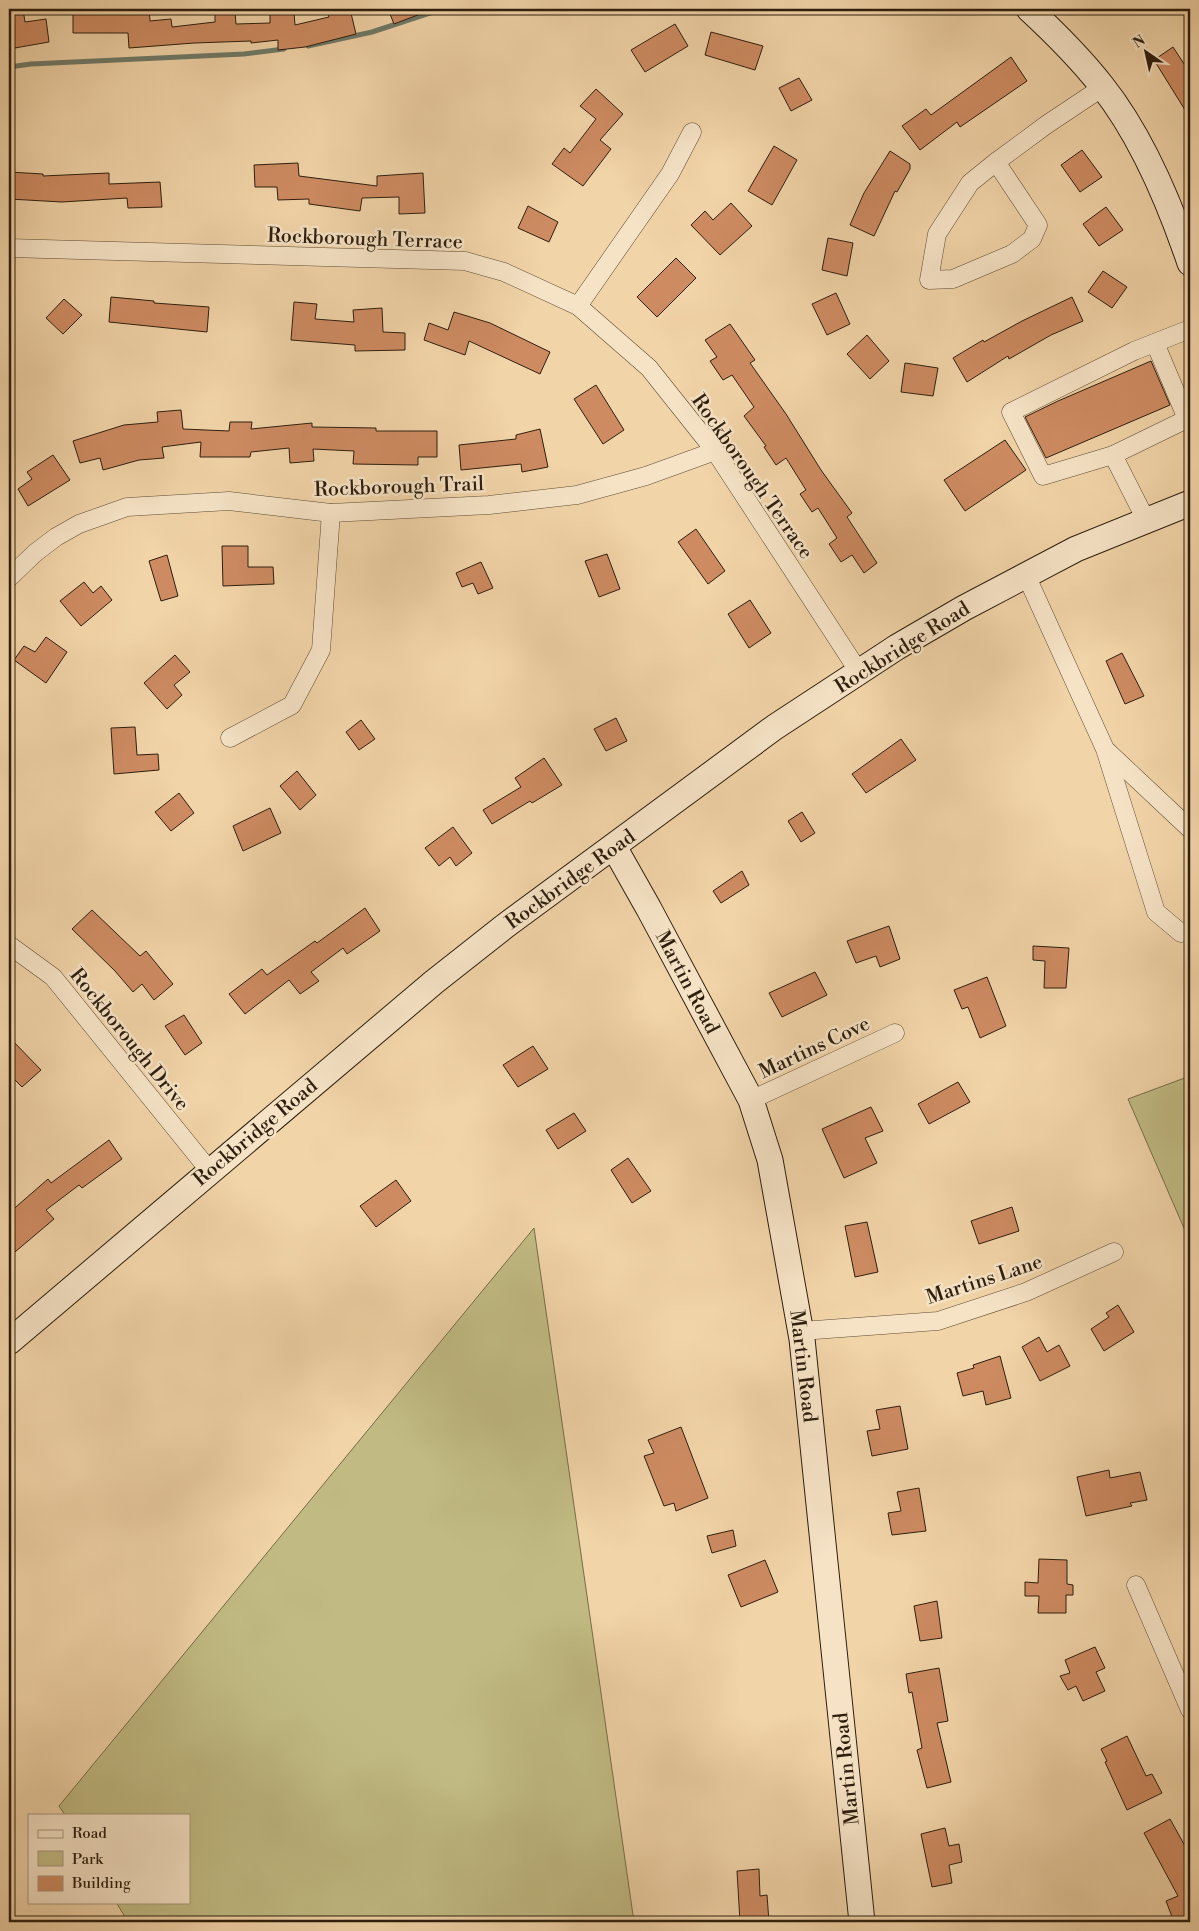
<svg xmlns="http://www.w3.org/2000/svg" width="1199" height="1931" font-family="'Libre Bodoni',serif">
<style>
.green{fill:#c1bb83;stroke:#776c48}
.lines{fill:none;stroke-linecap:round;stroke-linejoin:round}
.stream{stroke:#6f7a69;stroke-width:5}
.building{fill:#ce8b62;stroke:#2d1e0e}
.street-casing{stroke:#5e4c34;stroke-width:19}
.secondary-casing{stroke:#2d1e0e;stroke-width:27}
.street{stroke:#f6e3c6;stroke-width:18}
.secondary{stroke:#f6e3c6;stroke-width:25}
.labels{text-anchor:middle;stroke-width:5;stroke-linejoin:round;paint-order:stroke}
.street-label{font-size:20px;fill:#2d1e0e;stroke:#f6e3c6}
</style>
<rect width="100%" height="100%" fill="#f1d4a8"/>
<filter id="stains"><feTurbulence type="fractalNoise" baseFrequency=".004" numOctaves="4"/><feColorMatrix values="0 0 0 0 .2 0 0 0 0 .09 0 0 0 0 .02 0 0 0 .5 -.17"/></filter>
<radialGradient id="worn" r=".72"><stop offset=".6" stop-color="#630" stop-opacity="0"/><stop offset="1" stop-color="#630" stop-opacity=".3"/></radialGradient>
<g class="green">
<polygon points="1190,1076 1190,1242 1128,1099"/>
<polygon points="534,1228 634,1922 128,1922 116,1902 189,1902 189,1815 65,1815 59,1806"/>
</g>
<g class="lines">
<g class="stream">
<polyline points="308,46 372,32 442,9"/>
<polyline points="9,67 31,64 244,54 284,49"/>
</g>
</g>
<g class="building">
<polygon points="23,9 25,22 46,19 49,42 9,49 9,12"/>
<polygon points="149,9 150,21 171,19 172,27 215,22 215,13 235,12 236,24 270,23 270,13 294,12 295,25 329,17 326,9 350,9 356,34 305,47 278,50 278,40 251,43 251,41 194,43 129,48 128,33 73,33 73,11 126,12 126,10"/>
<polygon points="388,9 431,9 431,10 394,24"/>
<polygon points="675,24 688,46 645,72 631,50"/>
<polygon points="711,32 763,46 755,70 705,55"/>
<polygon points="1173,47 1190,73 1190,118 1154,60"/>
<polygon points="1011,57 1027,81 960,127 957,122 920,150 902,126 926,109 931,115"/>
<polygon points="799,78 812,100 791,111 779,88"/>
<polygon points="596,89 623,114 600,140 611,149 583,186 552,164 564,148 570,153 596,119 580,106"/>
<polygon points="774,146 797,160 772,205 748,191"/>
<polygon points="1082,150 1102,177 1080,192 1061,165"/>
<polygon points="890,151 910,164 910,169 897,192 895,191 874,236 850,225 864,193"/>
<polygon points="298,163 299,176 377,186 377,176 423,173 425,213 399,214 399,197 362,198 360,211 309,204 309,199 278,200 277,187 255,187 254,165"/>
<polygon points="9,172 43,174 43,176 109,173 109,184 160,182 162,207 128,208 127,198 62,202 9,199"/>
<polygon points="731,203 752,226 720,255 691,225 705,211 713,220"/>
<polygon points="528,206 558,222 549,242 518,228"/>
<polygon points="1106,207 1123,230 1099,246 1083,224"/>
<polygon points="828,238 853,243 847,276 822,270"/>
<polygon points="676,258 696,278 657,317 637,297"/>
<polygon points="1103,271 1127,287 1112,308 1088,292"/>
<polygon points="836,293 850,324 827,335 812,304"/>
<polygon points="111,297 154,301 154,303 209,307 207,332 109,322"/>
<polygon points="1072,297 1083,321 1051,335 1009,359 1008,356 967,382 953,358 983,340 984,342 1022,321"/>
<polygon points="64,299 82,315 63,334 46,318"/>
<polygon points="294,302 317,304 315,319 354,322 353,310 382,308 383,332 405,333 405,350 355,351 355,345 291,340"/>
<polygon points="454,312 490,323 550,352 540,374 469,341 465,355 424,340 429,323 448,330"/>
<polygon points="730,324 755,360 750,363 786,414 821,470 852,513 847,517 877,563 864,573 852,555 841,562 829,544 837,538 818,508 812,512 800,494 806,490 786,458 776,465 764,447 766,446 744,416 754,407 732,375 723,380 710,361 717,357 705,340"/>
<polygon points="867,335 889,361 870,379 847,354"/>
<polygon points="1151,361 1170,405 1046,458 1025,417 1058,401"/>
<polygon points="905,363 938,368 933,396 901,392"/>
<polygon points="596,385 624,430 603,444 574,399"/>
<polygon points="181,410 183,429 229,431 230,422 252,422 251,429 312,423 312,427 376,428 376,431 437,431 437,457 418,457 418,465 353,464 354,451 313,449 314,461 290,463 289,448 251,452 250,457 200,457 201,442 162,447 164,458 139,460 103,470 100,458 80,463 73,441 124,425 158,422 157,412"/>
<polygon points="540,429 548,467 522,472 521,464 461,470 459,445 516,439 516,435"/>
<polygon points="1005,440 1026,470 965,511 944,480"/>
<polygon points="53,455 70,480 28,506 18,489 32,479 27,472"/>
<polygon points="696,529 725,571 708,584 678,542"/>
<polygon points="222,546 248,546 248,567 273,567 274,584 223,586"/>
<polygon points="607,554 620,589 599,597 585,561"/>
<polygon points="167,555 178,596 161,601 149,561"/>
<polygon points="481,562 493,588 478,594 473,583 462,587 456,573"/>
<polygon points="84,582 93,593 101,586 112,600 81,626 60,601"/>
<polygon points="750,600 771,633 749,648 728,614"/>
<polygon points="46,637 67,652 46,683 14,660 24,646 35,652"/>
<polygon points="1122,653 1144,696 1125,704 1106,661"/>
<polygon points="175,655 190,672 174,685 182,695 167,709 144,683"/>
<polygon points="616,718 627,741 606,751 594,729"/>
<polygon points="361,720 375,739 359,750 346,732"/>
<polygon points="135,727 137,755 158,754 159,770 114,774 111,728"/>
<polygon points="901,739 916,760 866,793 852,774"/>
<polygon points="544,758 562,785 532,803 530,801 492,824 483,810 521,787 515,778"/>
<polygon points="297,771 316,795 300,810 280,786"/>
<polygon points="179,793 194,813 171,831 155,812"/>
<polygon points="270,808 281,833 243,851 233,826"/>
<polygon points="802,812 815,833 801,842 788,821"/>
<polygon points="453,827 472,853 456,866 450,857 439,866 425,848"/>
<polygon points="742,871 749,885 721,903 713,891"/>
<polygon points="365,908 380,931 347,954 343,948 311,972 319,981 300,994 289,980 245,1014 229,994 262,969 267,975 315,941 317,943"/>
<polygon points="92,910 140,956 146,951 173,984 154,1000 142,984 133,992 115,971 72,929"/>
<polygon points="889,926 900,959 880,967 876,956 856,963 847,941"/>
<polygon points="1033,946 1069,948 1066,988 1044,988 1045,961 1033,960"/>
<polygon points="815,972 827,995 782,1017 769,993"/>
<polygon points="987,977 1006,1026 980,1038 968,1007 962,1009 954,990"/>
<polygon points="184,1015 202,1043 185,1055 165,1026"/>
<polygon points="9,1037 41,1070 22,1087 9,1074"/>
<polygon points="533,1046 548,1069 518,1087 503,1065"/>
<polygon points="958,1082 970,1102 929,1124 918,1104"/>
<polygon points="871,1107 883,1131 865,1138 877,1163 844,1178 822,1129"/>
<polygon points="574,1113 586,1131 558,1149 546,1130"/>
<polygon points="109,1140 122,1159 82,1188 79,1185 46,1210 54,1219 9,1257 9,1213 48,1179 51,1183"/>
<polygon points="628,1158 651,1191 632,1203 611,1170"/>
<polygon points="396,1180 411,1201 376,1227 360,1206"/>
<polygon points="1012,1207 1019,1231 979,1244 971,1221"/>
<polygon points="867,1222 878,1272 855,1277 845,1226"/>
<polygon points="1118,1305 1134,1332 1104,1351 1091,1329 1109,1317 1106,1313"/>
<polygon points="1039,1337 1047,1352 1059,1345 1070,1366 1040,1381 1022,1347"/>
<polygon points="1000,1356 1011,1398 986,1405 983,1391 963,1396 957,1373 974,1368 973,1365"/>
<polygon points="900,1406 908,1449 872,1456 867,1431 880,1429 876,1410"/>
<polygon points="681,1427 708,1498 676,1511 674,1503 664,1506 644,1456 654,1453 648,1440"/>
<polygon points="1109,1470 1110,1478 1140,1472 1147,1500 1130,1503 1132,1506 1086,1516 1077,1477"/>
<polygon points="919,1488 926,1531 892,1535 888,1513 901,1511 897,1492"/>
<polygon points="733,1530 736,1546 712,1553 707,1536"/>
<polygon points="1039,1559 1067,1560 1067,1584 1073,1585 1073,1595 1066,1595 1066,1613 1038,1613 1039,1596 1025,1596 1025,1582 1038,1583"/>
<polygon points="765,1560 778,1592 741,1607 728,1575"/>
<polygon points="937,1601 942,1638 920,1641 914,1606"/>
<polygon points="1095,1647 1105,1668 1096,1672 1105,1691 1083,1701 1076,1686 1068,1690 1060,1676 1070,1673 1065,1660"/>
<polygon points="939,1668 948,1721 937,1723 951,1782 927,1788 917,1750 922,1748 912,1692 909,1693 906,1674"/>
<polygon points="1127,1736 1146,1776 1152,1774 1162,1793 1127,1810 1105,1762 1107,1761 1101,1749"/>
<polygon points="1170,1819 1190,1855 1190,1922 1174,1922 1166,1901 1178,1896 1144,1833"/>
<polygon points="945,1828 949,1846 959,1844 962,1862 949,1865 952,1883 932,1887 921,1834"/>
<polygon points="759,1869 760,1896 767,1895 769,1922 740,1922 737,1871"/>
</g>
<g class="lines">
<defs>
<g id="street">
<polygon points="996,162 1038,225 1032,239 1012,254 953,279 929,280 937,234 970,183"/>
<polyline points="996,162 1046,125 1103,87"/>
<polyline points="9,248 465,261 504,272 578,306 649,368 715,451 859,672"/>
<polyline points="578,306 670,174 692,132"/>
<polyline points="1155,343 1187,419 1190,418"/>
<polyline points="1187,419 1113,455 1043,476 1011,412 1134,351 1190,329"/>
<polyline points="1113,455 1146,520"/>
<polyline points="1026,575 1105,749 1156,912 1181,933 1190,931"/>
<polyline points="9,578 35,553 56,537 79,524 127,507 229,501 331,513 489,505 577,495 646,476 715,451"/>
<polyline points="230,738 292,705 321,650 331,513"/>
<polyline points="1107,751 1190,829"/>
<polyline points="9,945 53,977 209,1170"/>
<polyline points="751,1100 895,1033"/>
<polyline points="801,1331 938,1321 1026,1292 1114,1252"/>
<polyline points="1136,1585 1190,1710"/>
</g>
<g id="secondary">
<path d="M1029,9C1055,33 1080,58 1102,86C1141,135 1170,204 1190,263"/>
<polyline points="614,847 649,909 751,1100 770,1160 802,1339 862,1922"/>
<polyline points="9,1342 434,982 505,926 775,727 897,647 964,608 1076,549 1190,503"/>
</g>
</defs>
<use href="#street" class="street-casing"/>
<use href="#secondary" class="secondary-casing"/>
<use href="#street" class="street"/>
<use href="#secondary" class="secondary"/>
</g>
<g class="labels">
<g class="street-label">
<text transform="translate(365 238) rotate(2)" y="7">Rockborough Terrace</text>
<text transform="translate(753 476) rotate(55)" y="7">Rockborough Terrace</text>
<text transform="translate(399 486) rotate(-2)" y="7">Rockborough Trail</text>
<text transform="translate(902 647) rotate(-32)" y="7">Rockbridge Road</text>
<text transform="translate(570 879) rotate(-36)" y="7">Rockbridge Road</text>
<text transform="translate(688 982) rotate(62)" y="7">Martin Road</text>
<text transform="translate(130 1039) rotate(51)" y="7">Rockborough Drive</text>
<text transform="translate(814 1047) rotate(-25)" y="7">Martins Cove</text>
<text transform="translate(255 1132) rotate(-40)" y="7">Rockbridge Road</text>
<text transform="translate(984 1279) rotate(-18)" y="7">Martins Lane</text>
<text transform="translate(804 1366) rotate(83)" y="7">Martin Road</text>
<text transform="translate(846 1769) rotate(-96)" y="7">Martin Road</text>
</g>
</g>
<rect width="1199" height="1931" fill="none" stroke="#f1d4a8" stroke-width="30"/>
<rect x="10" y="10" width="1179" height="1911" fill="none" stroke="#2d1e0e" stroke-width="2.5"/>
<rect x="15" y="15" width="1169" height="1901" fill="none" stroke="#2d1e0e"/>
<rect x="28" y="1814" width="162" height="90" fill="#f6e3c6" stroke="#a6947c"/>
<rect x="38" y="1830" width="25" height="8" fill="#f6e3c6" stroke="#a6947c"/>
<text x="72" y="1838" font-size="15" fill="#2d1e0e">Road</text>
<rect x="38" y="1851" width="25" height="15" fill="#c1bb83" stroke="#a6947c"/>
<text x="72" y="1864" font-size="15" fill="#2d1e0e">Park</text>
<rect x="38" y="1876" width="25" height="15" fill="#ce8b62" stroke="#a6947c"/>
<text x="72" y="1888" font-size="15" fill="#2d1e0e">Building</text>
<g transform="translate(1146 52) rotate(326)" stroke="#f6e3c6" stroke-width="4" paint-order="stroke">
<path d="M0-4L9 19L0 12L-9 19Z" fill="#2d1e0e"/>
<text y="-8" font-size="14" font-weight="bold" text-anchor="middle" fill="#2d1e0e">N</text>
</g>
<rect width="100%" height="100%" filter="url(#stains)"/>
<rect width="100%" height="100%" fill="url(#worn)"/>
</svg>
